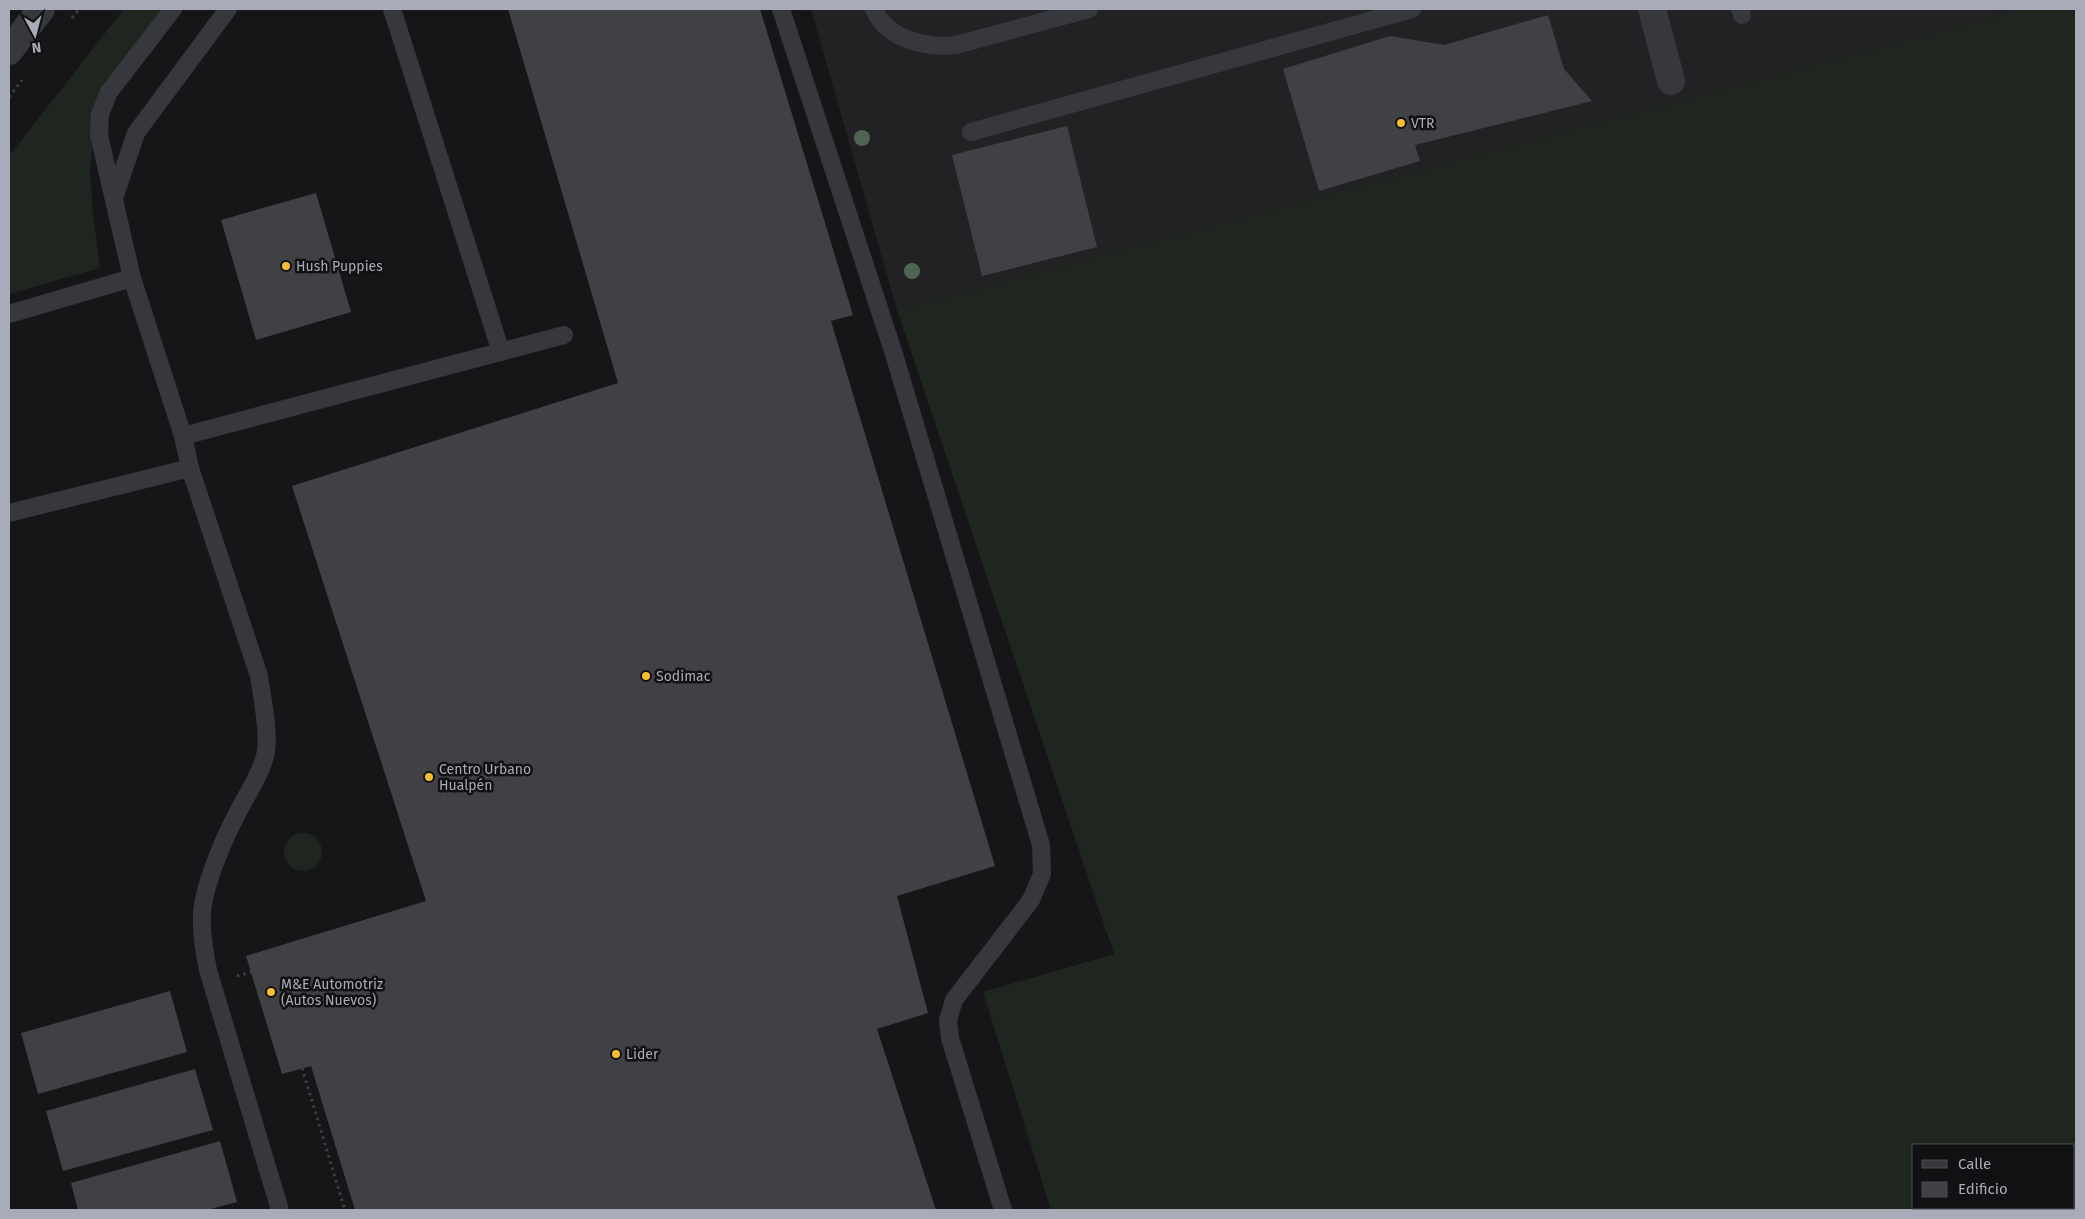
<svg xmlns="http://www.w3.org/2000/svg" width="2085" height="1219" font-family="'Fira Sans',sans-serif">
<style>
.built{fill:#222225}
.grass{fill:#1e261f;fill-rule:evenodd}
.building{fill:#404145}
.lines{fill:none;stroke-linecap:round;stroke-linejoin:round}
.path{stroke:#3d3f44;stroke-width:3;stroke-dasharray:2.5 4;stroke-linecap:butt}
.service{stroke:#37383d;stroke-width:18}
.minor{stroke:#37383d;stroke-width:28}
.tertiary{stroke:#37383d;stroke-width:28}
.tree{fill:#506453}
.poi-dot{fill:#f4bd33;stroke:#111113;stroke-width:2}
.labels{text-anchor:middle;stroke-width:5;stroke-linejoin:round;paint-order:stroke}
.poi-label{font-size:14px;fill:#a8acb8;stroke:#111113;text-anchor:start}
</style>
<rect width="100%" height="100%" fill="#161618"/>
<polygon class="built" points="811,9 2023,9 897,310"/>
<g class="grass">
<polygon points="124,9 183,9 105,110 93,139 90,170 93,214 100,268 9,294 9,156"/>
<path d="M2023,9H2076V1210H1051L983,992L1114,954L897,310ZM1914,1145H2074V1208H1914Z"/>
<circle cx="303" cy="852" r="19"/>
</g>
<g class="building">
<polygon points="508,9 760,9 853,315 831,321 995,866 897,896 928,1013 877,1029 936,1210 355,1210 311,1066 282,1074 246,956 426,901 292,486 618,383"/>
<polygon points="1548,15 1564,69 1592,101 1415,145 1420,161 1319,191 1283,69 1390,36 1444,45"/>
<polygon points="1067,126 1097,247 982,276 952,155"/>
<polygon points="316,193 351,312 256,340 221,220"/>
<polygon points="170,991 187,1052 38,1094 21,1033"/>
<polygon points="195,1069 213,1130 63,1171 46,1111"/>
<polygon points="220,1141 237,1202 207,1210 78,1210 71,1183"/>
</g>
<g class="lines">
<g class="path">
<polyline points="72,18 79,9"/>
<polyline points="9,97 22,80"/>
<polyline points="237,976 251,972"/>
<polyline points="302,1068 345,1210"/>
</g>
<g class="service">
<path d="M173,9L109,92L100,114L99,135L132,278L183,436L190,468L259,676C262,697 269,730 266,751C264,769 247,794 239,810C225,836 204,884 202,913C201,933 204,951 208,970L280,1210"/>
<polyline points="392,9 501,352"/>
<polyline points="781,9 893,351 1041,845 1042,874 1031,900 954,1000 948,1020 950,1038 1003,1210"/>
<path d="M874,9C887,40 926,48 956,45L1089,9"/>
<polyline points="1740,9 1742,15"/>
<polyline points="971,132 1412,9"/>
<polyline points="114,198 136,133 228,9"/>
<polyline points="9,314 132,278"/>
<polyline points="183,436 564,335"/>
<polyline points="9,513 190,468"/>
</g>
<polyline class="minor" points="1652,9 1671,81"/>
<polyline class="tertiary" points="9,51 41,9"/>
</g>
<g class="tree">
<circle cx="862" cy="138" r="8"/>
<circle cx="912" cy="271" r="8"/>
</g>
<g class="poi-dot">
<circle cx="1401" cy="123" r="5"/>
<circle cx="286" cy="266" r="5"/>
<circle cx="646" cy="676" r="5"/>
<circle cx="429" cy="777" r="5"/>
<circle cx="271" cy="992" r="5"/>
<circle cx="616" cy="1054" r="5"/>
</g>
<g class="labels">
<g class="poi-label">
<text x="1411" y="128">VTR</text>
<text x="296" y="271">Hush Puppies</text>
<text x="656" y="681">Sodimac</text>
<text x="439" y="774">Centro Urbano<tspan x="439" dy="16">Hualpén</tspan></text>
<text x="281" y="989">M&amp;E Automotriz<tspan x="281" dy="16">(Autos Nuevos)</tspan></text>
<text x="626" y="1059">Lider</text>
</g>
</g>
<rect width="2085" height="1219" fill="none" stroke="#a8acb8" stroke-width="20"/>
<rect x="1912" y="1144" width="162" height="65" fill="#111113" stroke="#4d4f55"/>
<rect x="1922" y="1160" width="25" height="8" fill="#37383d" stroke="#4d4f55"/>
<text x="1958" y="1169" font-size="15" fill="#a8acb8">Calle</text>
<rect x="1922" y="1182" width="25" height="15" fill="#404145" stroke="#4d4f55"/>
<text x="1958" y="1194" font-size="15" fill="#a8acb8">Edificio</text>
<g transform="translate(35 35) rotate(173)" stroke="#111113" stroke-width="4" paint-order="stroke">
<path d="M0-4L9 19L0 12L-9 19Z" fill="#a8acb8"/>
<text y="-8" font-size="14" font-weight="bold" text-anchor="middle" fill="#a8acb8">N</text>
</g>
</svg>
